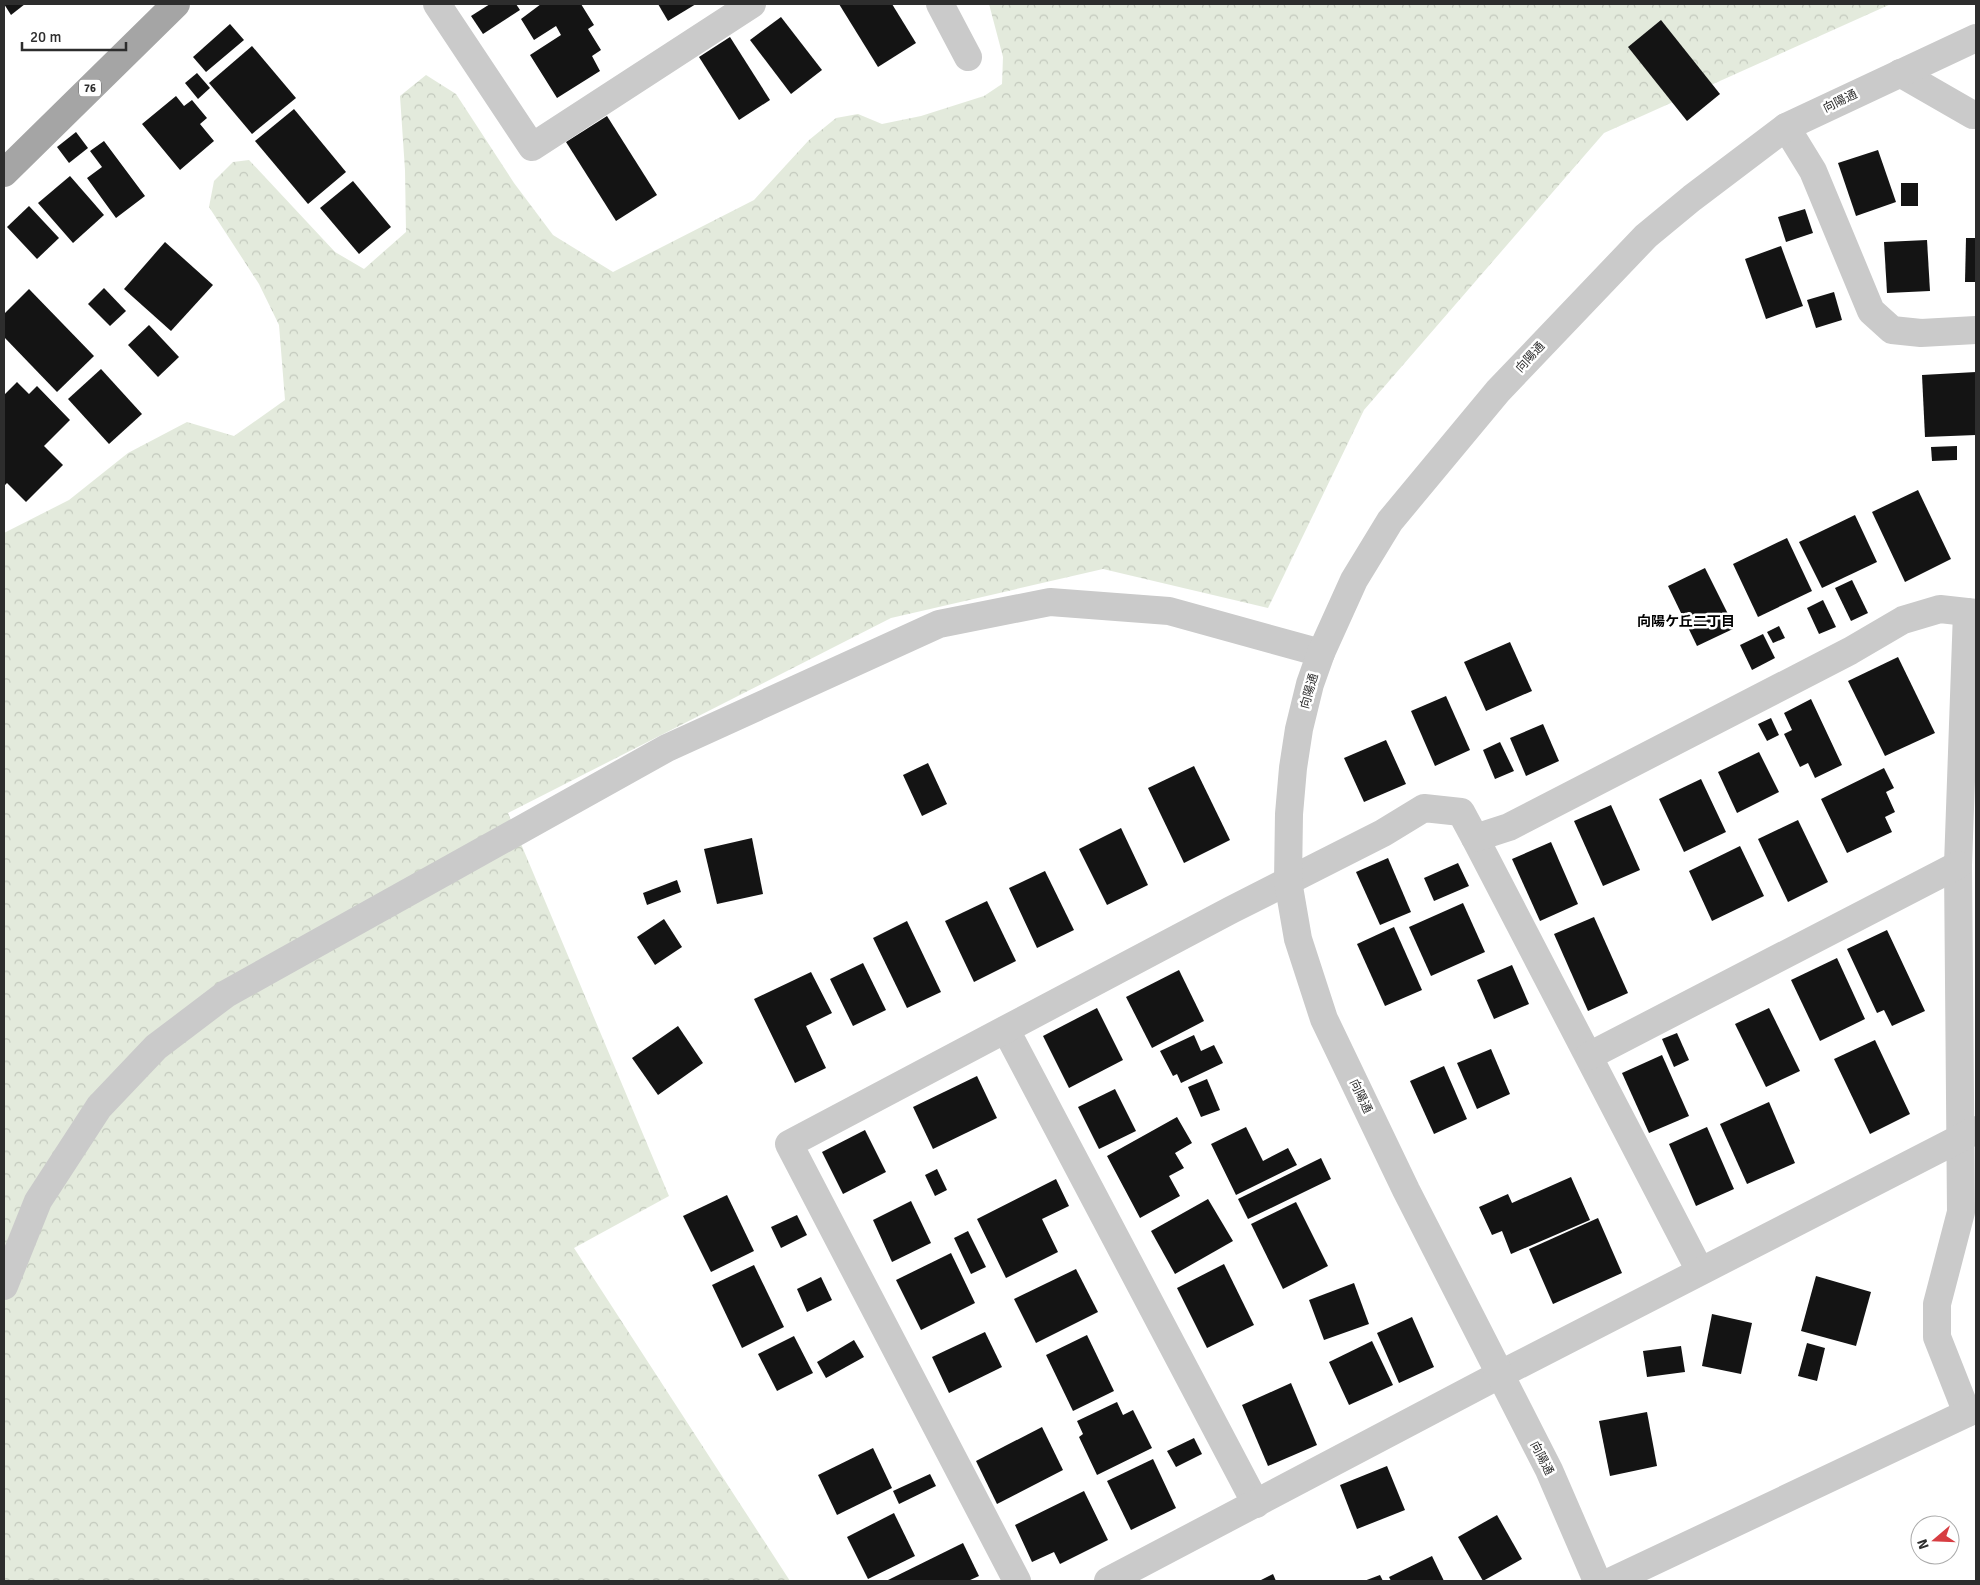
<svg xmlns="http://www.w3.org/2000/svg" width="1980" height="1585" font-family="Signika,'Noto Sans JP',sans-serif">
<style>
.forest{fill:url(#forest-crowns)}
.building{fill:#141414}
.lines{fill:none;stroke-linecap:round;stroke-linejoin:round}
.minor{stroke:#cacaca;stroke-width:28}
.tertiary{stroke:#cacaca;stroke-width:28}
.primary{stroke:#a5a5a5;stroke-width:28}
.labels{text-anchor:middle;stroke-width:5;stroke-linejoin:round;paint-order:stroke}
.shield{fill:#fff;stroke:#6c6c6c;stroke-width:1}
.shield-label{font-size:11px;font-weight:bold;fill:#2d2d2d}
.street-label{font-size:12px;fill:#2d2d2d;stroke:#fff}
.neighbourhood-label{font-size:14px;font-weight:bold;fill:#000;stroke:#fff}
</style>
<defs>
<pattern id="forest-crowns" width="20" height="18" patternUnits="userSpaceOnUse" patternTransform="scale(1.25)"><rect width="20" height="18" fill="#e3eadc"/><path d="M2 6a3 3 0 1 1 6 0M12 15a3 3 0 1 1 6 0" fill="none" stroke="#c3c9bd"/></pattern>
</defs>
<rect width="100%" height="100%" fill="#fff"/>
<polygon class="forest" points="989,4 1891,4 1604,133 1364,410 1268,608 1103,569 891,618 508,813 669,1196 574,1248 790,1581 4,1581 4,533 69,500 128,453 187,422 234,436 285,400 279,325 259,284 209,207 214,181 233,162 249,160 335,252 364,269 406,232 405,170 400,96 426,75 456,94 514,183 553,235 613,272 754,200 809,140 836,118 858,114 882,124 921,116 984,96 1002,84 1003,57"/>
<g class="building">
<polygon points="4,4 25,4 11,15"/>
<polygon points="490,4 516,4 520,10 483,34 471,16"/>
<polygon points="541,4 581,4 594,25 588,29 601,50 592,56 600,71 557,98 530,55 561,35 556,26 534,40 521,19"/>
<polygon points="658,4 696,4 668,21"/>
<polygon points="839,4 892,4 916,43 878,67"/>
<polygon points="781,17 822,70 791,94 750,40"/>
<polygon points="1661,20 1720,94 1687,121 1628,47"/>
<polygon points="230,24 244,40 206,72 193,57"/>
<polygon points="730,37 770,100 739,120 699,57"/>
<polygon points="252,46 296,98 252,134 209,83"/>
<polygon points="197,73 210,88 198,99 185,83"/>
<polygon points="176,96 184,106 192,100 207,118 200,124 214,141 180,170 142,124"/>
<polygon points="294,109 346,172 308,204 255,141"/>
<polygon points="607,116 657,195 616,221 566,142"/>
<polygon points="76,132 88,148 69,163 57,147"/>
<polygon points="104,141 145,196 116,218 87,178 102,167 90,151"/>
<polygon points="1878,150 1896,202 1856,216 1838,163"/>
<polygon points="70,176 104,215 73,243 38,203"/>
<polygon points="353,181 391,227 359,254 320,208"/>
<rect x="1901" y="183" width="17" height="23"/>
<polygon points="29,206 59,238 37,259 7,227"/>
<polygon points="1805,209 1813,233 1786,242 1778,217"/>
<polygon points="1966,238 1976,238 1976,282 1965,282"/>
<polygon points="1927,240 1930,291 1887,293 1884,242"/>
<polygon points="165,242 213,285 171,331 124,289"/>
<polygon points="1781,246 1803,306 1766,319 1745,259"/>
<polygon points="104,288 126,311 110,326 88,304"/>
<polygon points="29,289 94,356 57,392 4,337 4,314"/>
<polygon points="1834,292 1842,320 1816,328 1807,300"/>
<polygon points="149,325 179,357 158,377 128,345"/>
<polygon points="101,369 142,414 109,444 68,399"/>
<polygon points="1976,372 1976,435 1925,437 1922,375"/>
<polygon points="17,382 29,394 37,386 70,420 44,446 63,465 26,502 7,483 4,486 4,395"/>
<polygon points="1957,446 1957,460 1932,461 1931,447"/>
<polygon points="1918,490 1951,559 1905,582 1872,512"/>
<polygon points="1855,515 1877,562 1822,588 1799,542"/>
<polygon points="1787,538 1812,591 1758,617 1733,564"/>
<polygon points="1705,568 1735,628 1697,646 1668,586"/>
<polygon points="1852,580 1868,613 1851,621 1835,588"/>
<polygon points="1823,600 1836,627 1819,634 1807,608"/>
<polygon points="1779,626 1785,638 1773,643 1767,632"/>
<polygon points="1763,634 1775,658 1752,670 1740,645"/>
<polygon points="1510,642 1532,691 1486,711 1464,662"/>
<polygon points="1898,657 1935,733 1885,756 1848,681"/>
<polygon points="1446,696 1470,750 1435,766 1411,711"/>
<polygon points="1811,699 1842,765 1815,778 1808,763 1800,767 1784,734 1792,730 1784,713"/>
<polygon points="1771,718 1779,735 1767,741 1758,724"/>
<polygon points="1543,724 1559,761 1526,776 1510,738"/>
<polygon points="1386,740 1406,784 1364,802 1344,758"/>
<polygon points="1500,742 1514,771 1495,779 1483,750"/>
<polygon points="1759,752 1779,792 1737,813 1718,772"/>
<polygon points="928,763 947,804 922,816 903,775"/>
<polygon points="1194,766 1230,840 1184,863 1148,788"/>
<polygon points="1884,768 1894,788 1886,792 1895,812 1885,817 1892,832 1847,853 1821,799"/>
<polygon points="1701,779 1726,832 1684,852 1659,799"/>
<polygon points="1611,805 1640,870 1603,886 1574,821"/>
<polygon points="1798,820 1828,882 1788,902 1758,839"/>
<polygon points="1121,828 1148,885 1107,905 1079,849"/>
<polygon points="752,838 763,894 717,904 704,849"/>
<polygon points="1551,842 1578,904 1540,921 1512,859"/>
<polygon points="1740,846 1764,896 1712,921 1689,871"/>
<polygon points="1388,858 1411,912 1380,925 1356,872"/>
<polygon points="1458,863 1469,886 1434,901 1424,878"/>
<polygon points="1045,871 1074,930 1037,948 1009,888"/>
<polygon points="677,880 681,892 647,905 643,893"/>
<polygon points="987,901 1016,961 974,982 945,921"/>
<polygon points="1463,903 1485,952 1431,976 1409,927"/>
<polygon points="1594,917 1628,993 1588,1011 1554,934"/>
<polygon points="664,919 682,947 655,965 637,937"/>
<polygon points="907,921 941,992 907,1008 873,938"/>
<polygon points="1394,927 1422,990 1385,1006 1357,944"/>
<polygon points="1887,930 1925,1011 1892,1026 1884,1010 1877,1013 1847,949"/>
<polygon points="1837,958 1865,1019 1820,1041 1791,980"/>
<polygon points="863,963 886,1010 853,1026 830,979"/>
<polygon points="1512,965 1529,1004 1494,1019 1477,980"/>
<polygon points="1179,970 1204,1021 1152,1048 1126,997"/>
<polygon points="811,972 832,1013 806,1026 826,1068 795,1083 754,999"/>
<polygon points="1097,1008 1123,1060 1069,1088 1043,1036"/>
<polygon points="1769,1008 1800,1071 1766,1087 1735,1024"/>
<polygon points="678,1026 703,1063 658,1095 632,1058"/>
<polygon points="1677,1033 1689,1060 1674,1067 1662,1039"/>
<polygon points="1194,1035 1201,1051 1214,1045 1223,1063 1181,1083 1177,1074 1173,1076 1160,1051"/>
<polygon points="1875,1040 1910,1114 1870,1134 1834,1059"/>
<polygon points="1491,1049 1510,1094 1477,1109 1457,1063"/>
<polygon points="1662,1055 1689,1116 1649,1133 1622,1073"/>
<polygon points="1444,1066 1467,1119 1434,1134 1410,1081"/>
<polygon points="977,1076 997,1118 933,1149 913,1107"/>
<polygon points="1207,1079 1220,1110 1201,1117 1188,1087"/>
<polygon points="1115,1089 1136,1131 1099,1149 1078,1107"/>
<polygon points="1769,1102 1795,1163 1747,1184 1720,1124"/>
<polygon points="1177,1117 1192,1143 1175,1153 1184,1168 1169,1176 1180,1196 1140,1218 1107,1156"/>
<polygon points="1246,1127 1263,1161 1288,1148 1297,1165 1236,1195 1211,1144"/>
<polygon points="1707,1127 1734,1189 1696,1206 1669,1144"/>
<polygon points="865,1130 886,1172 843,1194 822,1152"/>
<polygon points="1321,1158 1331,1179 1248,1219 1238,1199"/>
<polygon points="937,1169 947,1190 935,1196 925,1175"/>
<polygon points="1571,1177 1590,1220 1511,1254 1502,1231 1492,1235 1479,1207 1508,1194 1512,1203"/>
<polygon points="1056,1179 1069,1206 1042,1219 1058,1252 1006,1278 977,1219"/>
<polygon points="727,1195 754,1251 711,1272 683,1216"/>
<polygon points="1208,1199 1233,1241 1175,1274 1151,1231"/>
<polygon points="911,1201 931,1243 892,1262 873,1220"/>
<polygon points="1296,1202 1328,1266 1283,1289 1251,1224"/>
<polygon points="797,1215 807,1235 781,1248 771,1227"/>
<polygon points="1598,1218 1622,1273 1553,1304 1529,1249"/>
<polygon points="968,1231 986,1267 971,1274 954,1238"/>
<polygon points="951,1253 975,1303 921,1330 896,1280"/>
<polygon points="1224,1264 1254,1325 1207,1348 1177,1288"/>
<polygon points="754,1265 784,1327 742,1348 712,1285"/>
<polygon points="1076,1269 1098,1312 1036,1343 1014,1299"/>
<polygon points="1816,1276 1871,1292 1856,1346 1801,1331"/>
<polygon points="821,1277 832,1300 807,1312 797,1289"/>
<polygon points="1354,1283 1369,1324 1324,1340 1309,1300"/>
<polygon points="1712,1314 1752,1323 1741,1374 1702,1366"/>
<polygon points="1412,1317 1434,1367 1399,1383 1377,1333"/>
<polygon points="985,1332 1002,1367 949,1393 932,1357"/>
<polygon points="1087,1335 1114,1391 1073,1411 1046,1355"/>
<polygon points="794,1336 813,1373 777,1391 758,1354"/>
<polygon points="854,1340 864,1357 826,1378 817,1362"/>
<polygon points="1372,1341 1393,1385 1349,1405 1329,1362"/>
<polygon points="1807,1343 1825,1348 1817,1381 1798,1376"/>
<polygon points="1681,1346 1685,1372 1647,1377 1643,1351"/>
<polygon points="1291,1383 1317,1445 1268,1466 1242,1405"/>
<polygon points="1117,1402 1123,1415 1133,1410 1152,1448 1097,1475 1079,1437 1083,1434 1077,1421"/>
<polygon points="1647,1412 1657,1466 1610,1476 1599,1421"/>
<polygon points="1042,1427 1063,1470 997,1504 976,1461"/>
<polygon points="1194,1438 1202,1454 1176,1467 1167,1451"/>
<polygon points="873,1448 892,1488 837,1515 818,1475"/>
<polygon points="1153,1459 1176,1508 1131,1530 1107,1481"/>
<polygon points="1387,1466 1405,1510 1357,1529 1340,1485"/>
<polygon points="930,1474 936,1486 899,1504 893,1491"/>
<polygon points="1084,1491 1108,1540 1060,1564 1054,1552 1032,1562 1015,1525"/>
<polygon points="894,1513 915,1556 868,1579 847,1537"/>
<polygon points="1497,1515 1522,1559 1483,1581 1458,1537"/>
<polygon points="963,1543 979,1576 968,1581 886,1581"/>
<polygon points="1432,1556 1444,1581 1391,1581 1389,1577"/>
<polygon points="1273,1574 1276,1581 1259,1581"/>
<polygon points="1380,1575 1383,1581 1364,1581"/>
</g>
<g class="lines">
<g class="minor">
<polyline points="437,4 532,147 752,4"/>
<polyline points="940,4 968,57"/>
<polyline points="1900,73 1973,115 1976,115"/>
<polyline points="1786,127 1813,171 1871,311 1892,330 1921,333 1976,330"/>
<polyline points="1967,612 1958,865 1961,1212 1937,1304 1937,1337 1967,1413"/>
<polyline points="1475,838 1700,1271"/>
<polyline points="1006,1030 1256,1504"/>
<polyline points="1589,1056 1958,865"/>
<polyline points="1017,1581 789,1144 1231,910 1383,833 1424,808 1461,812 1475,838 1509,827 1850,651 1903,620 1940,609 1976,613"/>
<polyline points="1108,1581 1499,1375 1976,1130"/>
</g>
<g class="tertiary">
<polyline points="4,1286 38,1201 99,1107 156,1047 226,994 667,748 939,624 1050,602 1169,611 1321,653"/>
<polyline points="1597,1581 1549,1470 1406,1190 1324,1019 1298,939 1288,881 1289,814 1293,768 1299,729 1310,684 1321,653 1354,580 1390,521 1498,391 1646,236 1692,198 1786,127 1976,38"/>
<polyline points="1612,1581 1976,1409"/>
</g>
<polyline class="primary" points="4,173 176,4"/>
</g>
<g class="labels">
<rect class="shield" x="79" y="79.5" width="22" height="17" rx="4"/>
<g class="shield-label">
<text x="90" y="92">76</text>
</g>
<g class="street-label">
<text transform="translate(1840 101) rotate(-26)" y="4">向陽通</text>
<text transform="translate(1530 357) rotate(-47)" y="4">向陽通</text>
<text transform="translate(1309 691) rotate(-74)" y="4">向陽通</text>
<text transform="translate(1361 1096) rotate(65)" y="4">向陽通</text>
<text transform="translate(1542 1458) rotate(63)" y="4">向陽通</text>
</g>
<g class="neighbourhood-label">
<text x="1686" y="626">向陽ケ丘二丁目</text>
</g>
</g>
<rect width="1980" height="1585" fill="none" stroke="#2d2d2d" stroke-width="10"/>
<g transform="translate(1935 1540) rotate(251)"><circle r="24" fill="#ffffff" stroke="#ababab"/>
<path d="M0-4L9 19L0 12L-9 19Z" fill="#d73d42"/>
<text y="-8" font-size="14" font-weight="bold" text-anchor="middle" fill="#2d2d2d">N</text>
</g>
<path d="M22 42v8h104v-8" fill="none" stroke="#2d2d2d" stroke-width="2.5"/>
<text x="30" y="42" font-size="15" fill="#2d2d2d" stroke="#ffffff" stroke-width="4" paint-order="stroke">20 m</text>
</svg>
